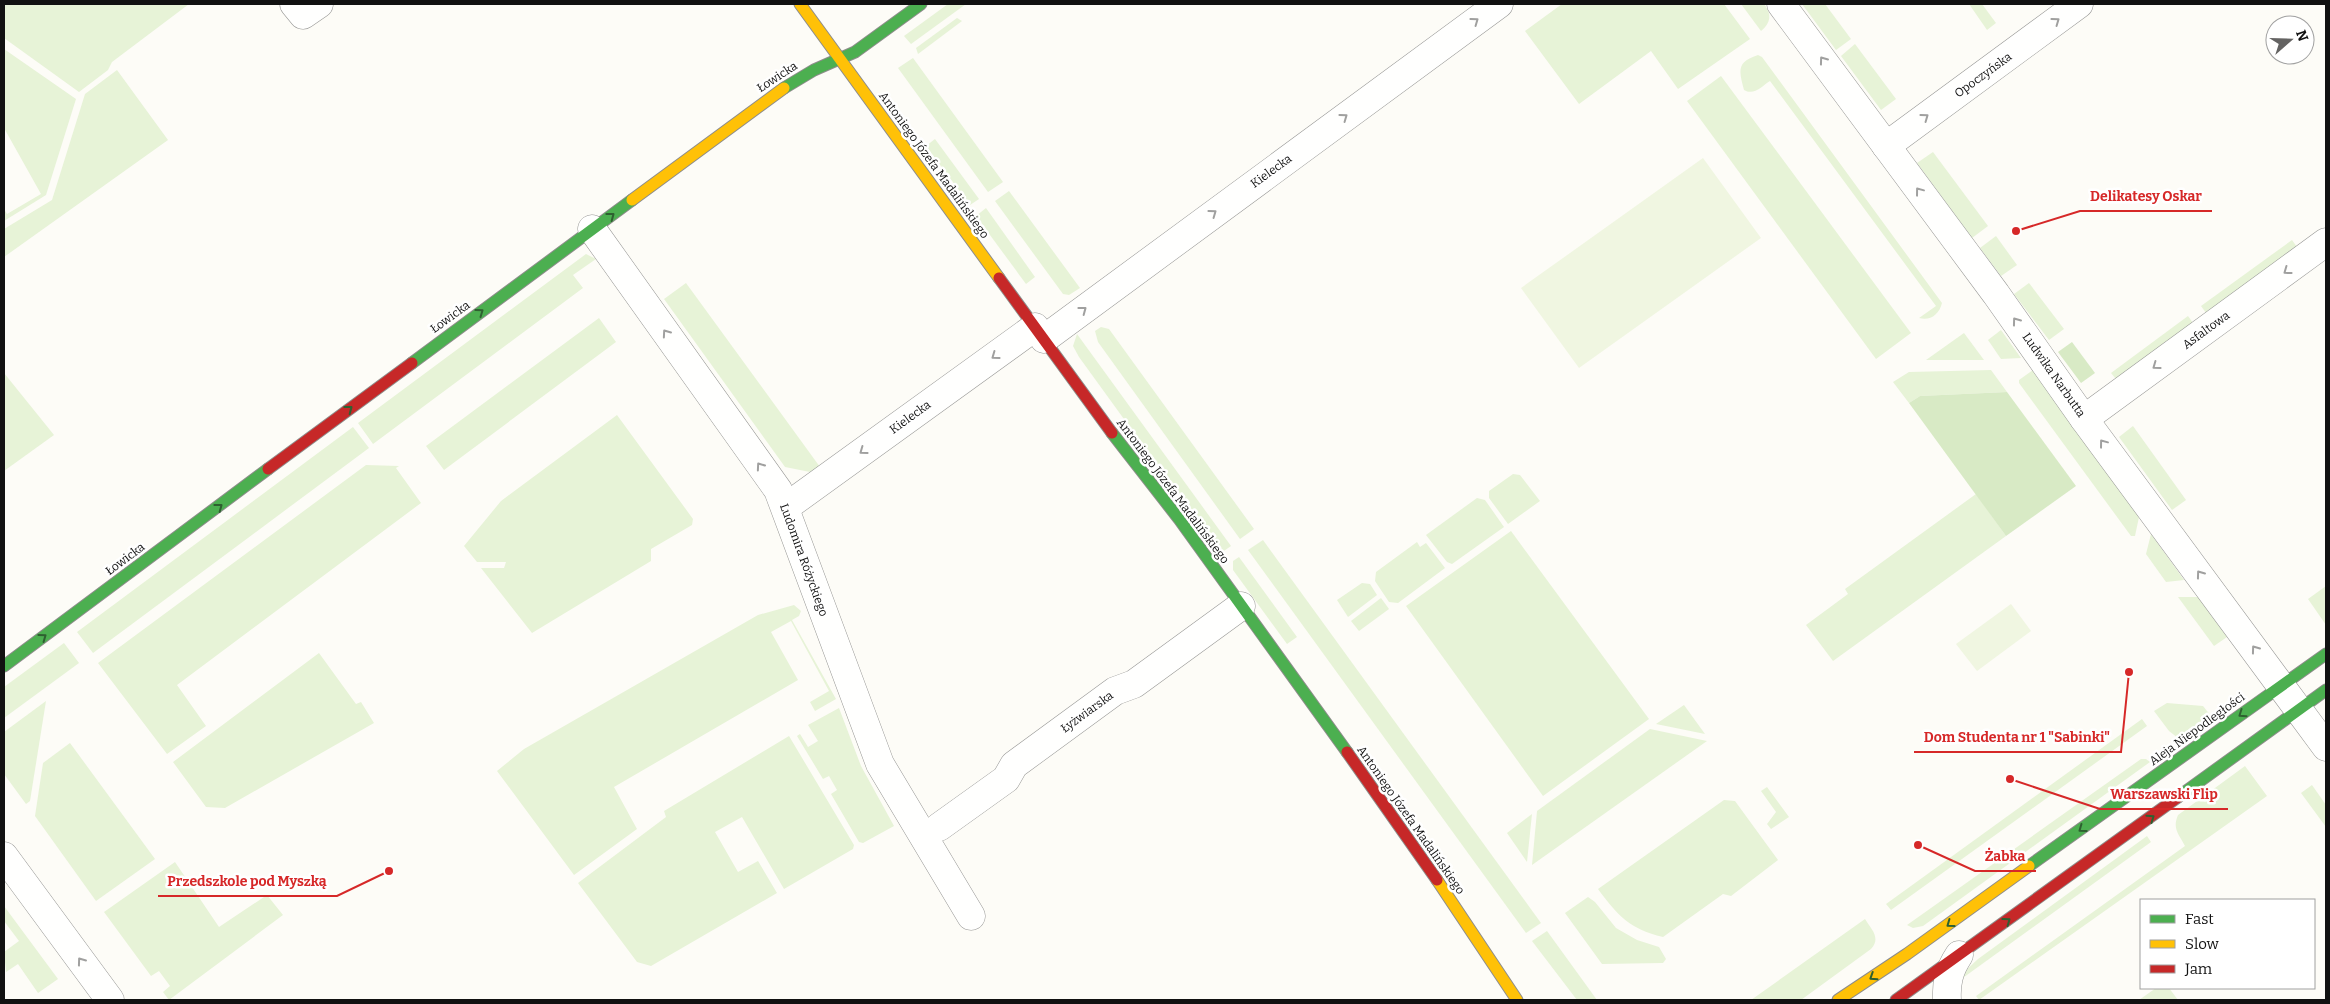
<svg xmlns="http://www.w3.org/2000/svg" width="2330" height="1004" font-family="Bitter,serif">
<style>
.green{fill:#e7f3d7}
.forest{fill:#d8eac5}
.pitch{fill:#f0f6e1}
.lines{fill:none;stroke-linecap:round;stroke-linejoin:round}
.street-casing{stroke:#979795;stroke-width:29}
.fast-casing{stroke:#8e8d8b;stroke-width:13}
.slow-casing{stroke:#8e8d8b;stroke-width:13}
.jam-casing{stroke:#8e8d8b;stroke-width:13}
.street{stroke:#fffffe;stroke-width:28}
.fast{stroke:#4caf50;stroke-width:11}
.slow{stroke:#ffc107;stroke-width:11}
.jam{stroke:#c62828;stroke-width:11}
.oneway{stroke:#a0a09f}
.oneway2{stroke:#2e6030}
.labels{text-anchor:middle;stroke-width:5;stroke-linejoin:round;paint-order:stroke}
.street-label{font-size:12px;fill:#111;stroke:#fff}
.leader{fill:none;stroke:#d62828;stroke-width:2}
.callout-dot{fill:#d62828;stroke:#fff;stroke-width:2}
.callout-label{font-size:14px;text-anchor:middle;font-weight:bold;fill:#d62828;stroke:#fff;stroke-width:5;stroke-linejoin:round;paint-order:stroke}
</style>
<rect width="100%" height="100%" fill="#fdfcf7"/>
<g class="green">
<polygon points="4,4 189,4 112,62 108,70 79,92 4,38"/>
<polygon points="948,4 966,4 911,44 904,36"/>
<polygon points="1562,4 1724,4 1750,39 1678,89 1651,51 1579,104 1525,31"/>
<path d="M1741,4H1764C1772,14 1771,23 1761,31Z"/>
<polygon points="1802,4 1825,4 1851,39 1836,50"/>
<polygon points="1969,4 1982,4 1996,23 1987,30"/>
<polygon points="957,18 962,21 918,54 916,48"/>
<polygon points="1855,44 1896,99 1881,110 1841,56"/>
<polygon points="4,49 76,99 46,195 4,221 4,209 7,214 41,194 4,128"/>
<path d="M1758,55L1762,57L1942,303C1939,315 1930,321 1919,318L1936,306L1770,81C1762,86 1754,96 1744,90C1739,71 1736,62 1758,55Z"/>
<polygon points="913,58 1003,182 988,192 898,68"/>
<polygon points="117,70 168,140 4,257 4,229 52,200 85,94"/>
<polygon points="1721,76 1911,333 1876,359 1687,101"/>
<polygon points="935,139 979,199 970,205 926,146"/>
<polygon points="1933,152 1988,226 1972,238 1917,163"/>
<polygon points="1009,191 1080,288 1069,295 1063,294 995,201"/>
<polygon points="986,208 1035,277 1026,284 976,216"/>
<polygon points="1996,236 2017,265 2001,276 1980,248"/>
<polygon points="2292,240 2297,247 2206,313 2201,306"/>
<polygon points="586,254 596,259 573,275 583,288 373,444 358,423"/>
<polygon points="686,283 820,467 810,472 785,467 664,299"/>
<polygon points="2029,283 2064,329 2049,340 2014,294"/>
<polygon points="2188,316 2193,323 2116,379 2111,373"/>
<polygon points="599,318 616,342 444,470 426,446"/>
<polygon points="1101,327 1109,329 1254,529 1240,539 1098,342 1095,331"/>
<polygon points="2001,330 2021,358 2001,359 1988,340"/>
<polygon points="1964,333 1984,360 1926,360"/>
<polygon points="1077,334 1231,546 1221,553 1079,357 1073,346"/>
<polygon points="1991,370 2007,392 1920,396 1909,403 1893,382 1909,372"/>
<polygon points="2033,370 2139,517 2135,536 2131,536 2019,383 2019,380"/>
<polygon points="4,373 54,435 4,471"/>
<polygon points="617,415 693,519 692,525 651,549 651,561 532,633 481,568 504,568 506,562 477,562 464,546 501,501"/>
<polygon points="2133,426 2186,500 2172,510 2119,437"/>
<polygon points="353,427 369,448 93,653 77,632"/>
<polygon points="366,465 399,466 396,468 421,503 177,685 206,726 167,754 98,663"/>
<polygon points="1513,474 1520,475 1540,501 1508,524 1489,498 1489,491"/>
<polygon points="1976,494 2006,536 1833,661 1806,625 1848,594 1845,589"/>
<polygon points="1477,498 1485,500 1504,527 1452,564 1447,562 1426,535"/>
<polygon points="1511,531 1649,719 1543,796 1406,606"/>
<polygon points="2151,534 2184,580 2166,582 2146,554"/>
<polygon points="1263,540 1541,923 1526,933 1248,550"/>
<polygon points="1417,542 1420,547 1426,543 1445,568 1398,603 1389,602 1375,581 1376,572"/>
<polygon points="1239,557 1297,637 1287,644 1233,570 1233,561"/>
<polygon points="1362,583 1370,584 1377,595 1348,617 1337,600"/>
<polygon points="2326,586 2326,625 2308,599"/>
<polygon points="2178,597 2198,597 2227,637 2214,646"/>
<polygon points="1381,598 1389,609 1359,631 1351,621"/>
<polygon points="794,605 801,611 799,616 792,620 836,699 815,711 810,702 829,691 791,621 771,632 798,680 614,787 637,829 574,875 497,771 524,749 758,615"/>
<polygon points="64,643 79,663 4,718 4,687"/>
<polygon points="319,653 356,704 361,702 374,723 225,808 206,807 173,762"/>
<polygon points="46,701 30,801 26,804 4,774 4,732"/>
<polygon points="2167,703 2203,706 2211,716 2178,738 2169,731 2154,711"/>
<polygon points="1684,705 1705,734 1656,724"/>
<polygon points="839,708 861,766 894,826 863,843 859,842 831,794 837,790 829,776 823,779 797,736 800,734 808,747 818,741 808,725"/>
<polygon points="2142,719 2147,726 1891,910 1886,904"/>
<polygon points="1650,729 1707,741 1532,865 1537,811"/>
<polygon points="789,736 854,845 853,849 784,889 742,817 715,832 738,872 758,861 777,893 651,966 637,962 578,883 666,817 664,811"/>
<polygon points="70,743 155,859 96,901 35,816 43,763"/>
<polygon points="2141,759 2146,759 2150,762 1923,926 1913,928 1907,925"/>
<path d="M2245,766L2267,796L1979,1000L1976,996L2185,846C2179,834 2172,829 2178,815Z"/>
<polygon points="2312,785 2326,805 2326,827 2301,793"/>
<polygon points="1767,787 1789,817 1771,829 1767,824 1776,812 1761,791"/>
<path d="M1724,800L1735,801L1778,860L1731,896L1723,894L1663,937C1630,929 1618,916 1598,889Z"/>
<polygon points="1532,814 1527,862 1507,833"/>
<polygon points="2147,836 2151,842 1960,980 1964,972 1978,959"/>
<polygon points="175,862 219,927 267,895 283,915 169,1000 163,992 170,986 159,971 151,976 104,912"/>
<polygon points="1588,897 1595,902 1616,928 1637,940 1659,947 1666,959 1663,963 1602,964 1565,913"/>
<polygon points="4,906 58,979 38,993 18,964 6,972 4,952 19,941 4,921"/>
<path d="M1865,919C1872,930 1881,938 1871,949L1801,1000H1751Z"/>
<polygon points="1547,931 1597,1000 1577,1000 1532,941"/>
<polygon points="2156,988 2169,988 2178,1000 2139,1000"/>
</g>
<g class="forest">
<polygon points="2072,342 2095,373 2081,383 2058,352"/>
<polygon points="2007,392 2076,486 2006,536 1909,403 1920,396"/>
</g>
<g class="pitch">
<polygon points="1703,158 1761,238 1579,368 1521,288"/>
<polygon points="2011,604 2031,631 1977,671 1956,644"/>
</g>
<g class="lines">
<defs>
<g id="street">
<polyline points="294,4 303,15 319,4"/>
<polyline points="1781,4 1996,294 2084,419 2326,747"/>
<polyline points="1886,146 2079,4"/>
<polyline points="592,229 778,490 880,764 971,916"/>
<polyline points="1044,339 1499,4"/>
<polyline points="2084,419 2326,242"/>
<polyline points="786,507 1035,327"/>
<polyline points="939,827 1006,779 1014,765 1115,691 1134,684 1241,606"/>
<polyline points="4,856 110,1000"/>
<path d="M1947,1000C1946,983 1949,970 1959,955"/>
</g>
<g id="fast">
<polyline points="784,88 814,70 855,52 921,4"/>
<polyline points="412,363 632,200"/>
<polyline points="1112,433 1179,519 1347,752"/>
<polyline points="4,666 268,469"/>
<polyline points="2178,797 2326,690"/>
<polyline points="2029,866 2326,654"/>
</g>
<g id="slow">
<polyline points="800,4 999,278"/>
<polyline points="632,200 784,88"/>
<polyline points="1437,880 1517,1000"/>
<polyline points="1838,1000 1907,954 2029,866"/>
</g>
<g id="jam">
<polyline points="999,278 1112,433"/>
<polyline points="268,469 412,363"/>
<polyline points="1347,752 1437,880"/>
<polyline points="1896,1000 2178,797"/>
</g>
</defs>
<use href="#street" class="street-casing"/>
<use href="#fast" class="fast-casing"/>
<use href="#slow" class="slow-casing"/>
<use href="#jam" class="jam-casing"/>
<use href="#street" class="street"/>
<use href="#fast" class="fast"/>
<use href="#slow" class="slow"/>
<use href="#jam" class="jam"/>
</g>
<defs><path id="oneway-chevron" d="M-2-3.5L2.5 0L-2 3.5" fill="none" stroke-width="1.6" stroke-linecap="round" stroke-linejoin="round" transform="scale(1.25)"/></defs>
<g class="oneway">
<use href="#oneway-chevron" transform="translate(1475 21) rotate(-36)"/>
<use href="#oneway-chevron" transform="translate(2056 21) rotate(-36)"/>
<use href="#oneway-chevron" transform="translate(1823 60) rotate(-126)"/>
<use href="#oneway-chevron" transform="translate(1344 117) rotate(-36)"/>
<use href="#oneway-chevron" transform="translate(1925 117) rotate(-36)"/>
<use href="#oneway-chevron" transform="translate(1919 191) rotate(-127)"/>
<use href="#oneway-chevron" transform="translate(1213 213) rotate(-36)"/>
<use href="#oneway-chevron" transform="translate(2287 271) rotate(144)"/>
<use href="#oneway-chevron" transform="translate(1083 310) rotate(-37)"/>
<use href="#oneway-chevron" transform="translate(2016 321) rotate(-126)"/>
<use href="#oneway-chevron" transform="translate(666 333) rotate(-125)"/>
<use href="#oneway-chevron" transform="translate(995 356) rotate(144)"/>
<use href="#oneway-chevron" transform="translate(2156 366) rotate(144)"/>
<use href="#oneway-chevron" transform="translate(2103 443) rotate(-127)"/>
<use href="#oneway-chevron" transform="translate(863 451) rotate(144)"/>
<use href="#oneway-chevron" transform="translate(760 466) rotate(-125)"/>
<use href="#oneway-chevron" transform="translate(2200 574) rotate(-126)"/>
<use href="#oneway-chevron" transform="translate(2255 649) rotate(-126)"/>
<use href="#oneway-chevron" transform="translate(81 961) rotate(-126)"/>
</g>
<g class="oneway2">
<use href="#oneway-chevron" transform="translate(611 216) rotate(-37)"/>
<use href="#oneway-chevron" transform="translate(480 312) rotate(-36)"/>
<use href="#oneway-chevron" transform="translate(349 409) rotate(-37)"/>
<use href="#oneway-chevron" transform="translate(219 507) rotate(-37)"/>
<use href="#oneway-chevron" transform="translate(43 637) rotate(-36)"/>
<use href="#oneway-chevron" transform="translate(2242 714) rotate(145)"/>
<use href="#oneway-chevron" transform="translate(2151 818) rotate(-35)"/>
<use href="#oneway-chevron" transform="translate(2082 829) rotate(144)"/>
<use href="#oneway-chevron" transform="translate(2007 921) rotate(-36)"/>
<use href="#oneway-chevron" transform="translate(1950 924) rotate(144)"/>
<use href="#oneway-chevron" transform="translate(1873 977) rotate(147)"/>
</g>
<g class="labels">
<g class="street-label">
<text transform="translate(1983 75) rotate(-36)" y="4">Opoczyńska</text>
<text transform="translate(777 77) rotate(-33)" y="4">Łowicka</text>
<text transform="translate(934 165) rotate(54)" y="4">Antoniego Józefa Madalińskiego</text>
<text transform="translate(1271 171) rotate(-36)" y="4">Kielecka</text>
<text transform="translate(450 317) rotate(-36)" y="4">Łowicka</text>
<text transform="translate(2206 330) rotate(-36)" y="4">Asfaltowa</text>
<text transform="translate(2054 375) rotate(55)" y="4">Ludwika Narbutta</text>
<text transform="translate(910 417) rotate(-36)" y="4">Kielecka</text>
<text transform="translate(1173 491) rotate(53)" y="4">Antoniego Józefa Madalińskiego</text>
<text transform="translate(125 559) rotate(-37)" y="4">Łowicka</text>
<text transform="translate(804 560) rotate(70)" y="4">Ludomira Różyckiego</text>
<text transform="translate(1087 712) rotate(-36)" y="4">Łyżwiarska</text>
<text transform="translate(2197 729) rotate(-36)" y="4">Aleja Niepodległości</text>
<text transform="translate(1411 820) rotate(55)" y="4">Antoniego Józefa Madalińskiego</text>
</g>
</g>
<path class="leader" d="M2016 231L2080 211H2212M2129 672L2121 752H1914M2010 779L2100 809H2228M1918 845L1975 871H2036M389 871L337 896H158"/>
<g class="callout-dot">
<circle cx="2016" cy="231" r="5"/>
<circle cx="2129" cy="672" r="5"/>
<circle cx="2010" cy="779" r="5"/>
<circle cx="1918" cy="845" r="5"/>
<circle cx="389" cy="871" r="5"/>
</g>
<g class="callout-label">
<text x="2146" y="201">Delikatesy Oskar</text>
<text x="2017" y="742">Dom Studenta nr 1 "Sabinki"</text>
<text x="2164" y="799">Warszawski Flip</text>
<text x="2005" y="861">Żabka</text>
<text x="247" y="886">Przedszkole pod Myszką</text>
</g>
<rect width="2330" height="1004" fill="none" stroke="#111111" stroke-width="10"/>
<rect x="2140" y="899" width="175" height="90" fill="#ffffff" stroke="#a0a0a0"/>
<rect x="2150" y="915" width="25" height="8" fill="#4caf50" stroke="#a0a0a0"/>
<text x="2185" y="924" font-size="15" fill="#111111">Fast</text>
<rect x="2150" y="940" width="25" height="8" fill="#ffc107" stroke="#a0a0a0"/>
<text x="2185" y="949" font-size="15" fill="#111111">Slow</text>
<rect x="2150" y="965" width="25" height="8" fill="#c62828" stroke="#a0a0a0"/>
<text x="2185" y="974" font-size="15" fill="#111111">Jam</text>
<g transform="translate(2290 40) rotate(70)"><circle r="24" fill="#ffffff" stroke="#a0a0a0"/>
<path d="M0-4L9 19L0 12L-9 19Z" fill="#646362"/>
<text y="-8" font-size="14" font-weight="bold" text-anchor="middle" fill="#111111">N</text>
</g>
</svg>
